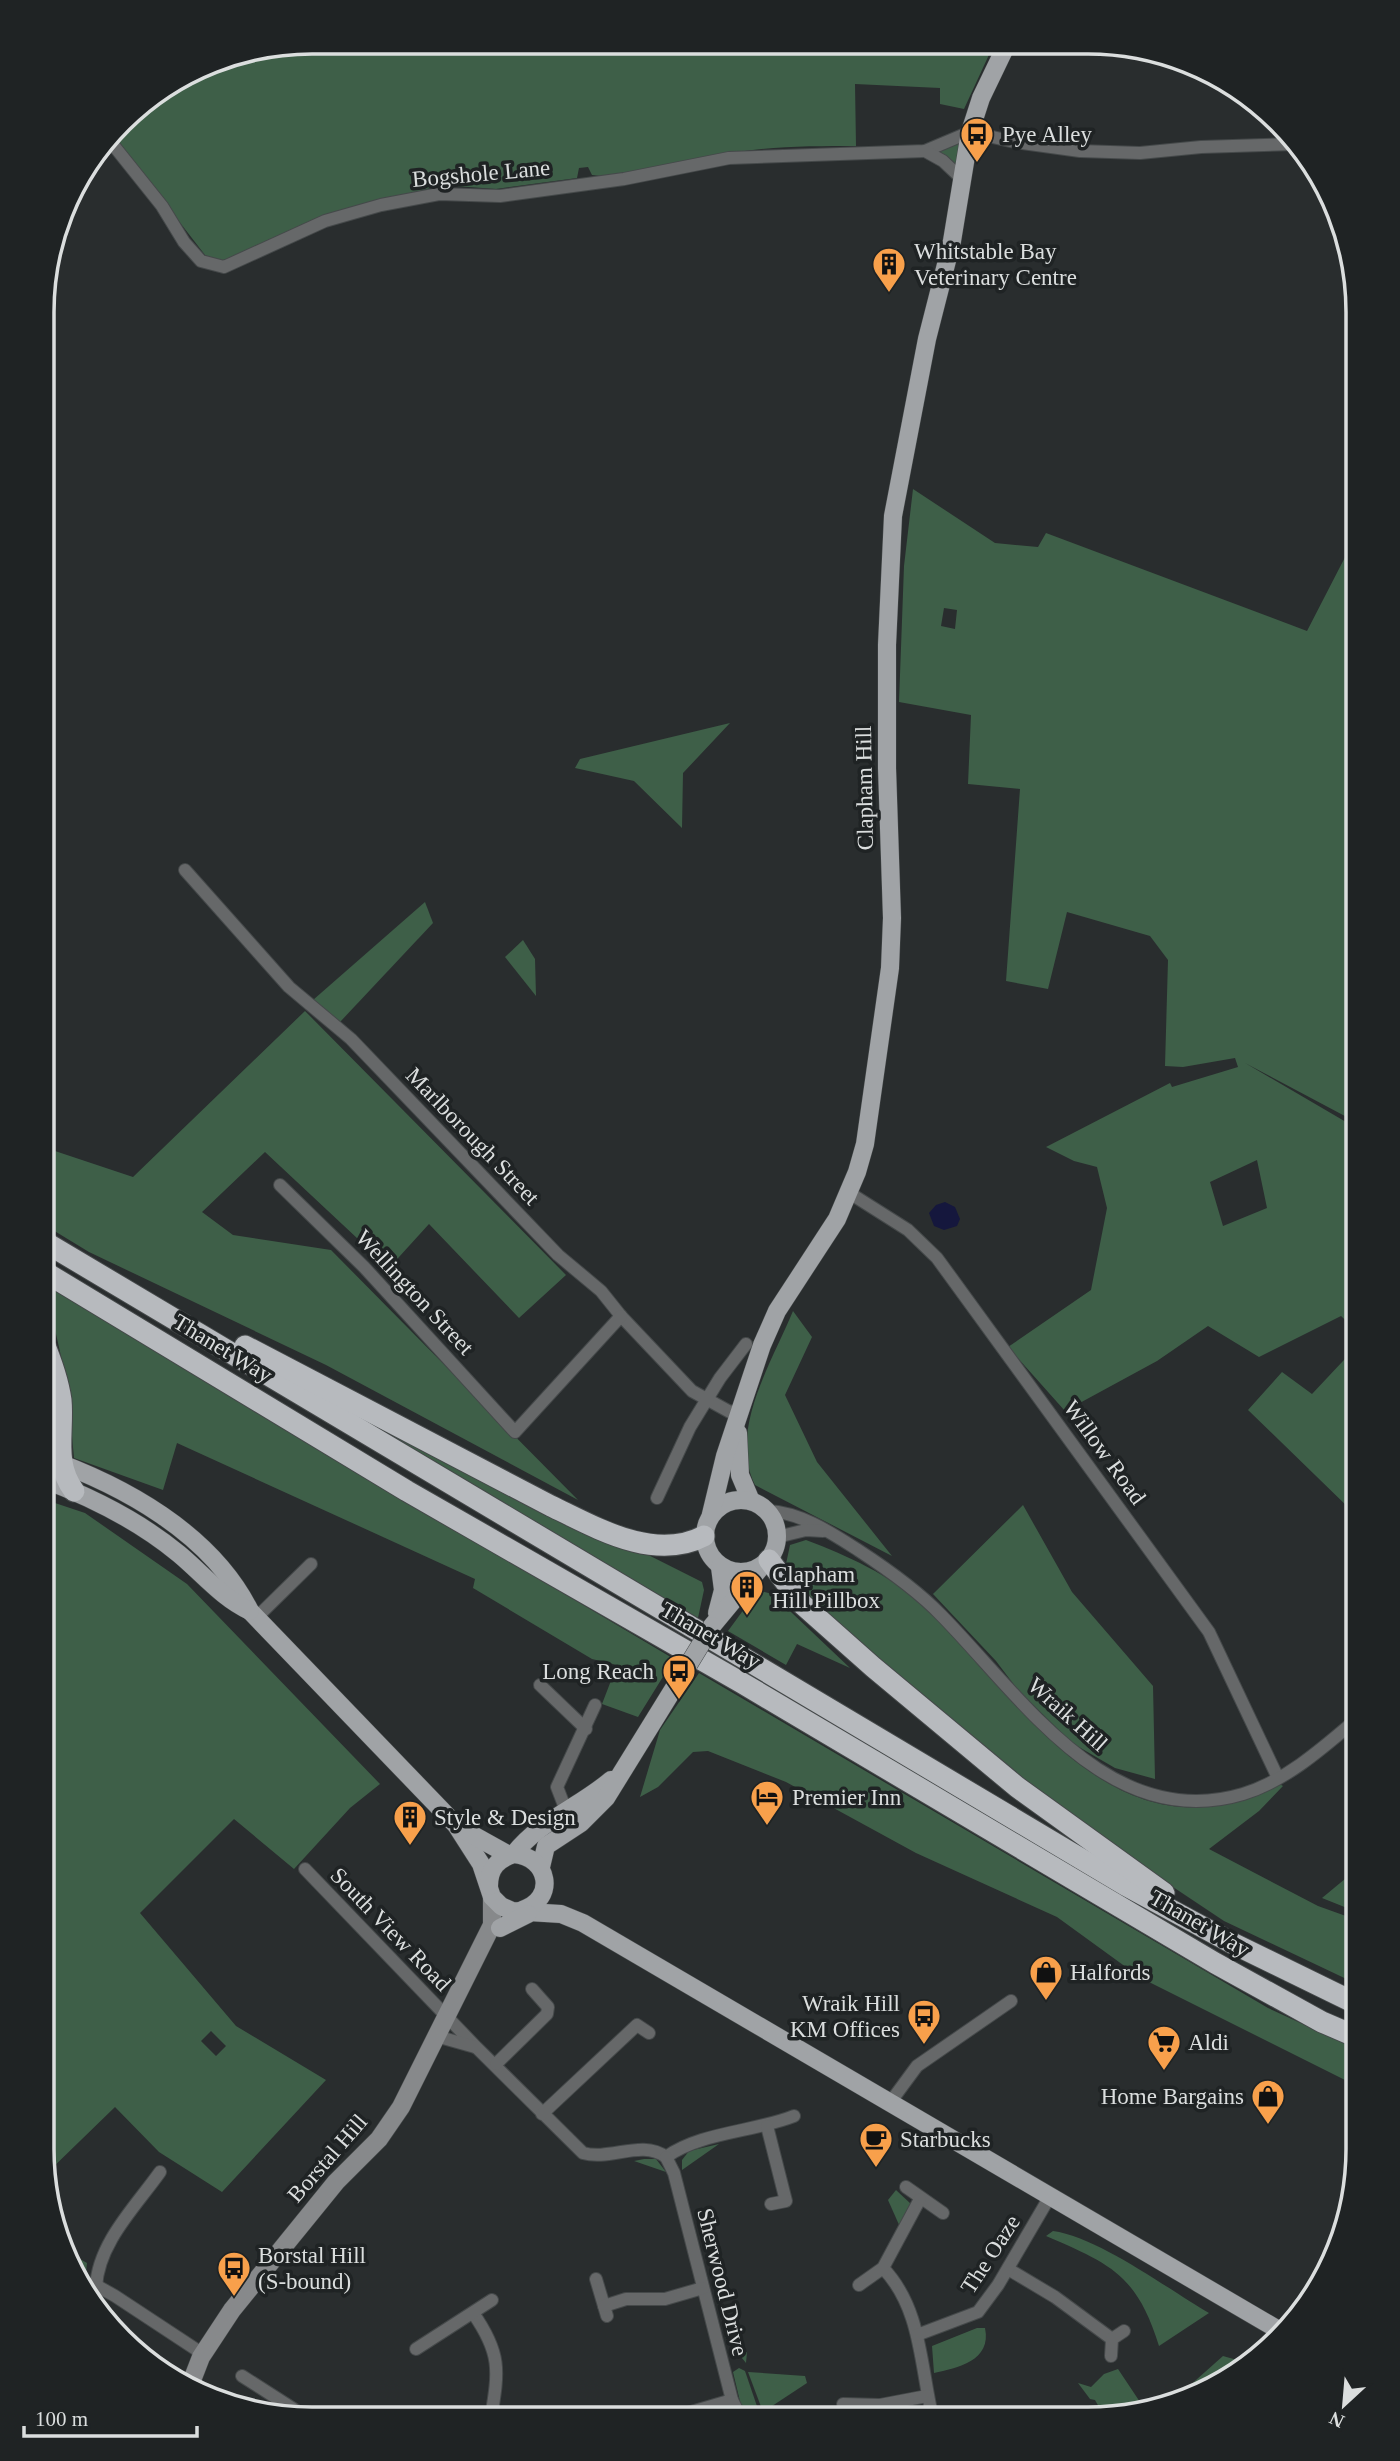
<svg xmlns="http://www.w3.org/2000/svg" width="1400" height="2461" font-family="Georgia,serif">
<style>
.green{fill:#3e5f48;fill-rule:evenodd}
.water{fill:#15173d}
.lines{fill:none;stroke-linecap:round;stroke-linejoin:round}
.street-casing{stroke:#45494a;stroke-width:14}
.secondary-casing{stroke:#45494a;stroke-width:19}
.primary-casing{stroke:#45494a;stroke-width:19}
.highway-casing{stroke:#45494a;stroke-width:23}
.street{stroke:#666869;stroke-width:12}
.secondary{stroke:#87898b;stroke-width:18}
.primary{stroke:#a0a3a6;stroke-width:18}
.highway{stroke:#b7babe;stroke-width:21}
.primary-bridge-casing{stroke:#45494a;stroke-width:19;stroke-linecap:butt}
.primary-bridge{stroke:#a0a3a6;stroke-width:18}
.labels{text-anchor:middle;stroke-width:7;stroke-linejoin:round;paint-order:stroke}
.poi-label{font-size:23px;fill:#dbdede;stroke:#1f2324;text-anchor:start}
.street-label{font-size:23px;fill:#dbdede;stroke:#1f2324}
.rim{fill:none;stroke:#dbdede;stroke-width:3.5}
</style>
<rect width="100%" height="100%" fill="#292d2e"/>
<g class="green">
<path d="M313,42L993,46L964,109L940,104V88L855,84L856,146C817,146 775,146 737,152C692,159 637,182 592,175L588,167L579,168L577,178L496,189L441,185L399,197L230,261H219L205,255L113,136L134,109L209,62Z"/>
<polygon points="962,140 957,167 932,151"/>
<path d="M913,489L995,543L1038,547L1046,533L1307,631L1358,532V1123L1245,1063L1358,1129V1332L1341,1316L1259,1357L1208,1326L1157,1361L1065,1411L1008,1347L1091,1290L1107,1208L1097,1167L1074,1161L1046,1147L1170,1083L1172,1087L1238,1067L1235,1058L1183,1067L1165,1066L1168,960L1150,936L1067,912L1048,989L1006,981L1020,789L968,784L971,715L899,702L904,566ZM944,608L957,610L955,629L941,626ZM1257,1160L1267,1208L1223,1226L1210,1182Z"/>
<polygon points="730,723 683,773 682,828 634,781 575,768 580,759"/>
<polygon points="425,902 433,923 340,1022 313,1000"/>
<polygon points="523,940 535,959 536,996 505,957"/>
<polygon points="305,1011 566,1275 519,1318 429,1224 389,1268 265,1152 202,1212 233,1235 331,1250 578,1500 326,1365 89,1252 43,1224 43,1147 133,1177"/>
<polygon points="45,1285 674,1659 638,1717 602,1704 617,1665 592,1659 473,1588 475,1579 177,1443 163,1490 74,1458 67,1383"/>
<path d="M793,1311L812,1337L785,1395L817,1462L892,1556L755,1485C728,1431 772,1362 793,1311Z"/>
<polygon points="1358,1345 1358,1521 1352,1511 1248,1410 1282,1372 1312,1394"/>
<polygon points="265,1362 702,1582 704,1590 698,1618"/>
<path d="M43,1499L85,1513L187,1584L380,1784L350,1808L294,1869L234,1819L140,1913L236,2026L326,2080L222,2192L159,2152L115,2107L46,2174L42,2148ZM211,2031L226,2046L216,2056L201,2041Z"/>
<polygon points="1023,1505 1072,1592 1153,1686 1155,1779 1115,1768 1072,1743 1018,1690 996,1661 933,1594"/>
<path d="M806,1540C848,1556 889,1574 922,1605C1000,1676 1081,1815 1203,1807C1229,1805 1254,1793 1278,1783L1283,1786L1259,1811L1209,1849L1318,1906L1357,1920V1984L1224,1921L1032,1793L796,1586L786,1564L790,1545Z"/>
<polygon points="758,1590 772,1594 850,1668 797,1644 786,1665 728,1631"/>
<polygon points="699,1673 1268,2008 1357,2049 1357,2086 1141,1978 1057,1917 916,1853 786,1782 708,1751 693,1752 658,1787 640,1797 660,1730"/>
<polygon points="1357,1869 1357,1912 1322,1898"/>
<polygon points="719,2144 682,2170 682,2160 689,2151"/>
<polygon points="644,2159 656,2159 666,2172 634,2161"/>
<polygon points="896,2190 912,2205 900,2227 888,2200"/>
<path d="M1053,2231C1098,2237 1168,2289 1209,2313L1159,2346C1137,2275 1111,2264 1046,2236Z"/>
<polygon points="63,2249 87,2263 85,2284 81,2286"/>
<path d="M977,2328H985C992,2361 957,2368 934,2373L932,2346Z"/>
<polygon points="735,2336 744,2352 747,2352 746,2363 725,2337"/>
<path d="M1223,2356L1237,2360C1191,2408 1165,2406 1104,2416L1095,2400L1090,2399L1078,2383L1091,2387L1104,2374L1118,2369L1142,2405L1155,2408L1178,2396Z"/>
<polygon points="739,2368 745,2371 761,2418 744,2418 733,2372"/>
<polygon points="748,2372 805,2376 807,2383 763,2412"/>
</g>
<polygon class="water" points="945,1202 955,1207 960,1219 957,1226 944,1230 934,1226 929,1213 936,1205"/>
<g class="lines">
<defs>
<g id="street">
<polyline points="110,141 162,206 184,242 201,261 224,267 325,221 381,205 439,194 500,196 624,179 729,158 925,151 970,132 1015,142 1080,151 1140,153 1201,147 1296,144"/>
<polyline points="925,151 943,161 961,178"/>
<polyline points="185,870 289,987 351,1039 558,1255 601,1291 621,1316 692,1391 730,1412 741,1410"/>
<polyline points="280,1185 364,1267 515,1432 621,1316"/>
<polyline points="848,1192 908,1230 937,1258 1209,1632 1278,1778"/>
<polyline points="657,1498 690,1427 720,1378 746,1344"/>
<path d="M767,1511C800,1512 830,1532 858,1550C887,1569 917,1590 941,1615C1021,1696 1109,1834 1243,1794C1286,1781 1324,1747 1358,1718"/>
<polyline points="777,1537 806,1530 823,1531"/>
<polyline points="256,1618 311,1564"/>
<polyline points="540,1685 586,1729"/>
<polyline points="567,1813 557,1787 595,1705"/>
<path d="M305,1869L476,2047L583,2153C610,2161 642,2139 666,2157C701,2132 754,2132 794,2116"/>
<polyline points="436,2036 475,2047"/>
<polyline points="496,2064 547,2014 548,2007 532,1989"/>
<polyline points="889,2104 917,2066 1011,2001"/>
<polyline points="542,2114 637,2025 649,2033"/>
<polyline points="767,2126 786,2201 771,2204"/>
<polyline points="666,2157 674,2173 732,2400 741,2418"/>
<polyline points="906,2187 943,2213"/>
<path d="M883,2268C922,2309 920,2366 933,2419"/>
<polyline points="1008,2269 1055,2297 1112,2339"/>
<polyline points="596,2279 607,2316"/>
<polyline points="859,2285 883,2268 920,2199"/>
<path d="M96,2287C98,2243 136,2206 160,2172"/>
<polyline points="83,2289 99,2287 115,2296 203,2354"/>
<polyline points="604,2306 626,2299 665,2299 703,2288"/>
<path d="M473,2313C501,2353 499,2370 491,2417"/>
<polyline points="917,2335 978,2312 998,2285 1049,2198"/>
<polyline points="416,2349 492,2300"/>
<polyline points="1111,2356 1112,2339 1124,2331"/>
<polyline points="242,2376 306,2417"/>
<polyline points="843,2404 880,2405 927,2396"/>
<polyline points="428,2417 453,2417"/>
<polyline points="658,2418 681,2415 732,2400"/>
</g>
<polyline id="secondary" points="189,2388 201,2357 232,2310 336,2182 379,2139 401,2107 492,1925 492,1897"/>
<g id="primary">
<polyline points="738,1433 740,1475 751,1501"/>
<path d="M43,1457C123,1485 211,1533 250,1611L456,1825L481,1864L492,1897L501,1906L512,1911L561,1914L583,1923L1282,2332"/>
<path d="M43,1479C91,1497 139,1521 179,1554C203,1574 222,1598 250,1611"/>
<circle cx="741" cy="1536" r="36"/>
<polyline points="711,1514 725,1456 762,1345 777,1311 837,1219 857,1172 865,1144 890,968 892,918 887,768 887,645 893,516 927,339 952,241 970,132 981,98 1006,46"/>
<polyline points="717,1613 723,1590 720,1567"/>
<polyline points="712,1626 761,1567"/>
<polyline points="462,1829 509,1855"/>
<path d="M514,1854C538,1822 581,1806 611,1780"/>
<polyline points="541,1867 546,1846 581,1823 606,1798 687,1667"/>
<path d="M489,1886C489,1868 498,1859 514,1854C549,1857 557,1899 522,1910"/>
<polyline points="500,1928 528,1914"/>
</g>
<g id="highway">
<polyline points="43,1241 1125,1885 1232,1943 1357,2004"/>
<polyline points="43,1271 407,1491 742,1683 1215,1963 1322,2022 1357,2037"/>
<path d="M43,1341C51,1360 58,1379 61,1400C64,1432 53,1463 74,1491"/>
<path d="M245,1346L551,1506C597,1528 654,1562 704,1536"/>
<polyline points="769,1560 802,1604 873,1667 1017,1787 1164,1893"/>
</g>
</defs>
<use href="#street" class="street-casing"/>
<use href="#secondary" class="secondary-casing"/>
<use href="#primary" class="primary-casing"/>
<use href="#highway" class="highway-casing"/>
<use href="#street" class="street"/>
<use href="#secondary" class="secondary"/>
<use href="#primary" class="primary"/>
<use href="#highway" class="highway"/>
<defs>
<polyline id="primary-bridge" points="687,1667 712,1626"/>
</defs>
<use href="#primary-bridge" class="primary-bridge-casing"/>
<use href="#primary-bridge" class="primary-bridge"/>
</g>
<defs>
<symbol id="bus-pin" viewBox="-11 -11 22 30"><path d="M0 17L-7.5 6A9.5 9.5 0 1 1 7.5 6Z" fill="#f8a04b" stroke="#1f2324"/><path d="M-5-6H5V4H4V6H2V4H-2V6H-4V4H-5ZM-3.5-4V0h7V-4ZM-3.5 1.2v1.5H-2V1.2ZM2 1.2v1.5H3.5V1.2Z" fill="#111"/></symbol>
<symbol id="building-pin" viewBox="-11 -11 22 30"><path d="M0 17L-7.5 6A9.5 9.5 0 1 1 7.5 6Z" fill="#f8a04b" stroke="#1f2324"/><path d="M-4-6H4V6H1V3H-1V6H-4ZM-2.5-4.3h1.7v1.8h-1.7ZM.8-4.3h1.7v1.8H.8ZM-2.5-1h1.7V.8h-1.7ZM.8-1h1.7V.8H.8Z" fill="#111"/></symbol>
<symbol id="hotel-pin" viewBox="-11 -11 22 30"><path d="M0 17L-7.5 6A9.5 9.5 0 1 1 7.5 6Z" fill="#f8a04b" stroke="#1f2324"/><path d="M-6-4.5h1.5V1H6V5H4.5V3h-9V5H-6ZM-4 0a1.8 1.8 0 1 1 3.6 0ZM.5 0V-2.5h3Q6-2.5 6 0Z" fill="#111"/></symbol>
<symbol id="shop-pin" viewBox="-11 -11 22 30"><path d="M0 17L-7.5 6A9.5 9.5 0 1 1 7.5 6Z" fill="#f8a04b" stroke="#1f2324"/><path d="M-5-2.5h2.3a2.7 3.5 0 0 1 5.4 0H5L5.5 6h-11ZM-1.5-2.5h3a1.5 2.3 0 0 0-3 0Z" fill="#111"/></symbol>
<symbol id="supermarket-pin" viewBox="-11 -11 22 30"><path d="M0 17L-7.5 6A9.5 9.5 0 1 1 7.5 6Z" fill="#f8a04b" stroke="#1f2324"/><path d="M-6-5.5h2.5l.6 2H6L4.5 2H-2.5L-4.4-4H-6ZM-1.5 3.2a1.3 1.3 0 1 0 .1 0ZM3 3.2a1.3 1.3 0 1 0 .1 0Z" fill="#111"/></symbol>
<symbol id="cafe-pin" viewBox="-11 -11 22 30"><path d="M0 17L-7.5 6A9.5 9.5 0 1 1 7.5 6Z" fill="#f8a04b" stroke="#1f2324"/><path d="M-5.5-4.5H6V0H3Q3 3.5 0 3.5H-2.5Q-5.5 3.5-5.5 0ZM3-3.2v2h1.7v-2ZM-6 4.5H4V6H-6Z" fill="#111"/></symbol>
</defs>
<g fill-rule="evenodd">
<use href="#bus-pin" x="958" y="115" width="38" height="52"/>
<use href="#building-pin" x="870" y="245" width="38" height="52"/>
<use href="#building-pin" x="728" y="1568" width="38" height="52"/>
<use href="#bus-pin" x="660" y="1652" width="38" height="52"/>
<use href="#hotel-pin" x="748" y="1778" width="38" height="52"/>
<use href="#building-pin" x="391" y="1798" width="38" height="52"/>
<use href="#shop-pin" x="1027" y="1953" width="38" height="52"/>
<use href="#bus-pin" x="905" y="1997" width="38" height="52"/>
<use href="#supermarket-pin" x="1145" y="2023" width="38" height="52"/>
<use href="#shop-pin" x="1249" y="2077" width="38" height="52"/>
<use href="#cafe-pin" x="857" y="2120" width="38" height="52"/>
<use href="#bus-pin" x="215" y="2249" width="38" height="52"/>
</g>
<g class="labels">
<g class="poi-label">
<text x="1002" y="142">Pye Alley</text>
<text x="914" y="259">Whitstable Bay<tspan x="914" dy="26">Veterinary Centre</tspan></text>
<text x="772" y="1582">Clapham<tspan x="772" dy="26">Hill Pillbox</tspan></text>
<text x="654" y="1679" text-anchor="end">Long Reach</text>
<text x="792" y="1805">Premier Inn</text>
<text x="434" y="1825">Style &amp; Design</text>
<text x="1070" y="1980">Halfords</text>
<text x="900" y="2011" text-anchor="end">Wraik Hill<tspan x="900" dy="26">KM Offices</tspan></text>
<text x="1188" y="2050">Aldi</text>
<text x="1244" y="2104" text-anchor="end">Home Bargains</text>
<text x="900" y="2147">Starbucks</text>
<text x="258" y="2263">Borstal Hill<tspan x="258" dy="26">(S-bound)</tspan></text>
</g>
<g class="street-label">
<text transform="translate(481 173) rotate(-5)" y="8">Bogshole Lane</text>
<text transform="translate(864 788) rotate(-91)" y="8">Clapham Hill</text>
<text transform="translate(473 1136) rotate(46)" y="8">Marlborough Street</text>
<text transform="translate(415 1292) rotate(47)" y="8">Wellington Street</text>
<text transform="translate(223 1348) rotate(31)" y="8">Thanet Way</text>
<text transform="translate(1105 1452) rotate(54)" y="8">Willow Road</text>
<text transform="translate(711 1635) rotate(30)" y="8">Thanet Way</text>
<text transform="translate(1068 1714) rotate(42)" y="8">Wraik Hill</text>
<text transform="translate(1200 1923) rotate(30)" y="8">Thanet Way</text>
<text transform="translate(391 1929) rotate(46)" y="8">South View Road</text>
<text transform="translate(327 2158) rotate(-49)" y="8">Borstal Hill</text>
<text transform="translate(990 2254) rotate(-57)" y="8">The Oaze</text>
<text transform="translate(723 2282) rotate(76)" y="8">Sherwood Drive</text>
</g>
</g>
<path d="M0 0H1400V2461H0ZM312 54H1088A258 258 0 0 1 1346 312V2149A258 258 0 0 1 1088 2407H312A258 258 0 0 1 54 2149V312A258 258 0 0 1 312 54Z" fill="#1f2324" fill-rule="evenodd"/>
<path class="rim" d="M312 54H1088A258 258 0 0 1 1346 312V2149A258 258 0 0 1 1088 2407H312A258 258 0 0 1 54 2149V312A258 258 0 0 1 312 54Z"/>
<g transform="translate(1344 2405) rotate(206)" stroke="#1f2324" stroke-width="5" paint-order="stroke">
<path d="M0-5L12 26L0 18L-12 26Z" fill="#dbdede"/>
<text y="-10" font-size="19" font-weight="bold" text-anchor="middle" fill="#dbdede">N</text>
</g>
<path d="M24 2426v10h173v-10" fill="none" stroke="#dbdede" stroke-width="3.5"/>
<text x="35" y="2426" font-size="21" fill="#dbdede" stroke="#1f2324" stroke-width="5" paint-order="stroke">100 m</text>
</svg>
